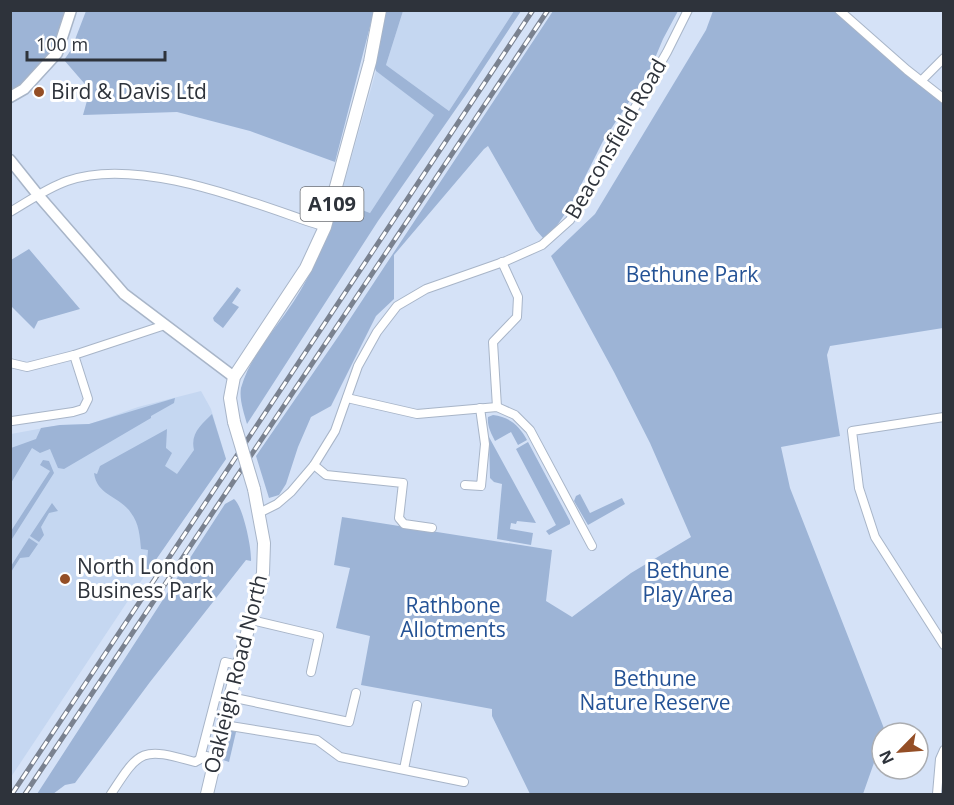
<svg xmlns="http://www.w3.org/2000/svg" width="954" height="805" font-family="'Open Sans',sans-serif">
<style>
.built{fill:#c5d7f1}
.green{fill:#9db4d6}
.lines{fill:none;stroke-linecap:round;stroke-linejoin:round}
.street-casing{stroke:#a8b5c8;stroke-width:10}
.secondary-casing{stroke:#a8b5c8;stroke-width:13}
.primary-casing{stroke:#a8b5c8;stroke-width:14}
.street{stroke:#fff;stroke-width:8}
.secondary{stroke:#fff;stroke-width:10}
.primary{stroke:#fff;stroke-width:12}
.rail-casing{stroke:#7a8290;stroke-width:5}
.rail{stroke:#fff;stroke-width:3;stroke-dasharray:9;stroke-linecap:butt}
.primary-bridge-casing{stroke:#a8b5c8;stroke-width:14;stroke-linecap:butt}
.primary-bridge{stroke:#fff;stroke-width:12}
.poi-dot{fill:#944e26;stroke:#fff;stroke-width:2}
.labels{text-anchor:middle;stroke-width:6;stroke-linejoin:round;paint-order:stroke}
.shield{fill:#fff;stroke:#6d7076;stroke-width:1.5}
.shield-label{font-size:20px;font-weight:bold;fill:#2e333b}
.poi-label{font-size:21px;fill:#2e333b;stroke:#fff;text-anchor:start}
.street-label{font-size:21px;fill:#2e333b;stroke:#fff}
.park-label{font-size:21px;fill:#245295;stroke:#fff}
</style>
<rect width="100%" height="100%" fill="#d5e2f7"/>
<g class="built">
<polygon points="403,11 514,11 449,111 386,65"/>
<polygon points="376,71 435,114 370,213 339,201"/>
<polygon points="201,391 211,409 226,459 159,554 11,777 11,434 60,425 90,424 138,407"/>
</g>
<g class="green">
<polygon points="10,11 71,11 57,51 10,97"/>
<polygon points="86,11 374,11 335,162 250,131 177,112 83,115 90,90 64,60 71,50"/>
<path d="M383,11H403L386,65L449,111L514,11H521L467,93L378,221L247,424C244,413 239,399 241,388C250,355 276,329 294,301C314,270 328,235 339,201L370,213L434,115L376,71L373,62Z"/>
<polygon points="553,11 678,11 663,39 650,70 603,141 571,205 556,227 543,238 536,230 488,146 484,149 394,255 394,299 376,316 331,406 311,417 298,447 286,484 279,495 269,498 256,456 340,334"/>
<polygon points="713,11 834,11 943,102 943,328 830,346 827,355 840,436 781,447 790,488 885,731 882,733 882,740 863,794 530,794 492,716 492,709 361,685 370,636 336,628 350,568 334,565 342,517 552,550 546,601 572,617 631,573 691,537 650,443 614,372 551,256 595,214 706,30"/>
<polygon points="29,249 80,309 38,321 34,329 11,306 11,260"/>
<polygon points="237,287 241,290 232,303 239,307 223,328 214,321 213,318"/>
<polygon points="175,398 174,403 151,416 151,418 64,469 58,468 50,449 40,453 32,448 11,483 11,448 36,439 41,428 60,425 89,424"/>
<path d="M212,414L226,459L146,574L148,550L141,549C140,537 139,523 131,513C120,496 97,496 94,473L97,474L100,466L167,429L166,448L172,453L165,466L177,474L194,450C190,433 202,424 212,414Z"/>
<path d="M493,415C509,417 519,425 527,440L518,445L511,432L495,441C491,433 487,426 488,417Z"/>
<polygon points="489,437 536,523 517,521 516,524 511,523 510,529 533,533 531,545 497,539 502,484 494,482 490,478"/>
<polygon points="528,442 570,521 570,524 549,535 546,531 556,525 516,449"/>
<polygon points="43,460 49,461 54,473 12,539 11,531 50,471 40,465"/>
<polygon points="580,494 590,513 622,498 625,504 588,525 574,501 576,496"/>
<path d="M234,499C243,506 252,549 251,561L246,560L150,682L75,783L65,785L53,794H37L225,504Z"/>
<polygon points="52,503 58,511 49,513 41,527 44,535 39,542 30,536"/>
<polygon points="29,538 38,544 29,557 20,558 11,572 11,579 11,566"/>
<polygon points="227,729 236,732 229,762 220,759"/>
</g>
<g class="lines">
<defs>
<g id="street">
<polyline points="839,10 907,70 944,99"/>
<polyline points="921,81 944,58"/>
<path d="M10,212C29,201 47,188 67,181C139,155 254,204 325,227"/>
<polyline points="10,363 27,367 74,355 165,325"/>
<polyline points="347,398 417,414 497,407 515,415 530,430 592,546"/>
<polyline points="497,407 493,342 517,317 518,297 502,262"/>
<polyline points="944,417 852,431 859,488 875,537 944,645"/>
<polyline points="12,421 73,412 83,409 88,399 74,355"/>
<polyline points="314,465 326,475 403,483 399,518 404,524 432,528"/>
<polyline points="465,485 481,486 485,444 480,408"/>
<polyline points="259,513 277,504 291,492 314,465 335,431 358,366 377,332 397,306 426,289 506,261 542,245 570,220 667,52 688,10"/>
<polyline points="251,620 319,636 311,672"/>
<polyline points="230,697 349,722 356,693"/>
<polyline points="224,725 317,740 340,757 464,782"/>
<polyline points="200,758 225,662 238,665"/>
<polyline points="404,769 417,705"/>
<path d="M111,794C140,749 142,747 195,762L206,756L215,758"/>
<polyline points="937,794 940,759 944,750"/>
</g>
<g id="secondary">
<polyline points="10,97 24,89 57,53 71,10"/>
<polyline points="10,160 38,195 124,294 234,377"/>
</g>
<g id="primary">
<polyline points="234,422 230,398 234,377 306,268 325,227 370,62 380,10"/>
<polyline points="207,794 230,697 263,573 264,543 254,489"/>
</g>
</defs>
<use href="#street" class="street-casing"/>
<use href="#secondary" class="secondary-casing"/>
<use href="#primary" class="primary-casing"/>
<use href="#street" class="street"/>
<use href="#secondary" class="secondary"/>
<use href="#primary" class="primary"/>
<defs>
<g id="rail">
<polyline points="12,794 533,10"/>
<polyline points="25,794 548,10"/>
</g>
</defs>
<use href="#rail" class="rail-casing"/>
<use href="#rail" class="rail"/>
<defs>
<polyline id="primary-bridge" points="234,422 254,489"/>
</defs>
<use href="#primary-bridge" class="primary-bridge-casing"/>
<use href="#primary-bridge" class="primary-bridge"/>
</g>
<g class="poi-dot">
<circle cx="39" cy="92" r="6"/>
<circle cx="65" cy="579" r="6"/>
</g>
<g class="labels">
<rect class="shield" x="300.5" y="187" width="63" height="34" rx="4.5"/>
<g class="shield-label">
<text x="332" y="211">A109</text>
</g>
<g class="poi-label">
<text x="51" y="99">Bird &amp; Davis Ltd</text>
<text x="77" y="574">North London<tspan x="77" dy="24">Business Park</tspan></text>
</g>
<g class="street-label">
<text transform="translate(616 139) rotate(-60)" y="7">Beaconsfield Road</text>
<text transform="translate(236 674) rotate(-76)" y="7">Oakleigh Road North</text>
</g>
<g class="park-label">
<text x="692" y="282">Bethune Park</text>
<text x="688" y="578">Bethune<tspan x="688" dy="24">Play Area</tspan></text>
<text x="453" y="613">Rathbone<tspan x="453" dy="24">Allotments</tspan></text>
<text x="655" y="686">Bethune<tspan x="655" dy="24">Nature Reserve</tspan></text>
</g>
</g>
<rect width="954" height="805" fill="none" stroke="#2e333b" stroke-width="24"/>
<g transform="translate(900 751) rotate(245)"><circle r="28" fill="#ffffff" stroke="#abadb1" stroke-width="1.5"/>
<path d="M0-4.5L10 22L0 15L-10 22Z" fill="#944e26"/>
<text y="-9" font-size="16" font-weight="bold" text-anchor="middle" fill="#2e333b">N</text>
</g>
<path d="M27 51v9h138v-9" fill="none" stroke="#2e333b" stroke-width="3"/>
<text x="36" y="51" font-size="18" fill="#2e333b" stroke="#ffffff" stroke-width="4.5" paint-order="stroke">100 m</text>
</svg>
